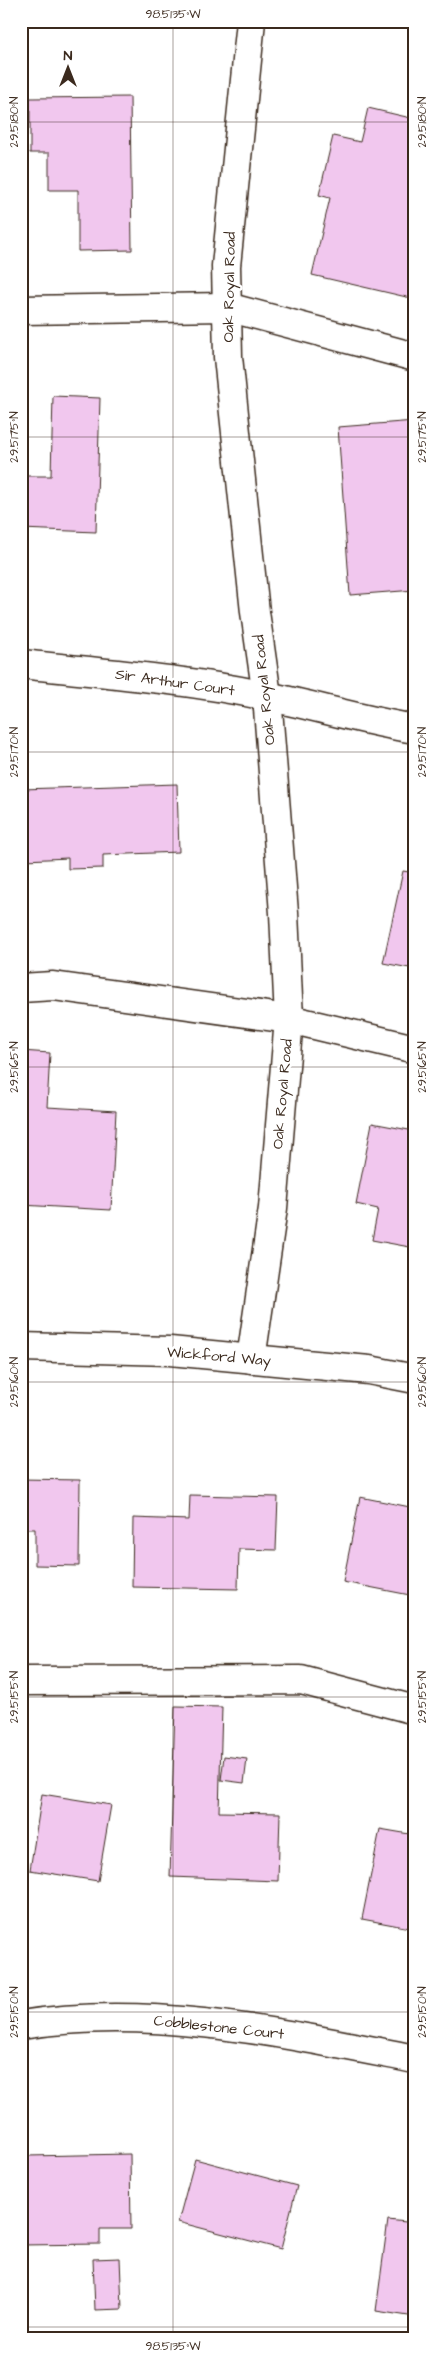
<svg xmlns="http://www.w3.org/2000/svg" width="436" height="2359" font-family="'Architects Daughter',sans-serif">
<style>
.building{fill:#f1c7ee;stroke:#3b2a1e}
.lines{fill:none;stroke-linecap:round;stroke-linejoin:round}
.minor-casing{stroke:#3b2a1e;stroke-width:31}
.minor{stroke:#fff;stroke-width:28}
.ticks{fill:none;stroke:#3b2a1e;stroke-width:1;stroke-opacity:0.45}
.labels{text-anchor:middle;stroke-width:5;stroke-linejoin:round;paint-order:stroke}
.street-label{font-size:15px;fill:#3b2a1e;stroke:#fff}
.neatline{fill:none;stroke:#3b2a1e;stroke-width:2}
.ticks-label{font-size:12px;text-anchor:middle;fill:#3b2a1e}
</style>
<rect width="100%" height="100%" fill="#fff"/>
<filter id="ink" filterUnits="userSpaceOnUse"><feTurbulence type="fractalNoise" baseFrequency=".02" numOctaves="2"/><feDisplacementMap in="SourceGraphic" scale="10" xChannelSelector="R" yChannelSelector="G"/><feConvolveMatrix kernelMatrix="1 2 1 2 8 2 1 2 1" color-interpolation-filters="sRGB"/></filter>
<g filter="url(#ink)">
<g class="building">
<polygon points="130,97 132,250 78,251 78,190 49,190 49,153 30,153 30,98"/>
<polygon points="368,108 415,119 415,299 312,275 330,198 319,195 333,136 360,142"/>
<polygon points="53,396 100,398 96,532 21,529 21,476 51,476"/>
<polygon points="415,421 415,590 350,595 338,427"/>
<polygon points="177,784 179,852 103,855 103,868 68,869 68,858 25,860 22,789"/>
<polygon points="403,871 415,873 415,969 383,963"/>
<polygon points="21,1051 50,1053 47,1107 116,1111 111,1210 21,1205"/>
<polygon points="372,1123 414,1131 415,1128 415,1248 372,1240 378,1209 356,1204"/>
<polygon points="21,1479 80,1480 79,1566 35,1565 35,1529 21,1529"/>
<polygon points="190,1495 278,1497 276,1550 239,1549 238,1589 132,1587 133,1518 189,1520"/>
<polygon points="360,1497 410,1507 409,1514 415,1515 415,1596 343,1582"/>
<polygon points="175,1706 222,1707 219,1812 280,1813 278,1881 170,1877"/>
<polygon points="224,1756 247,1759 244,1783 221,1780"/>
<polygon points="42,1794 111,1805 98,1881 30,1870"/>
<polygon points="380,1829 415,1835 415,1929 362,1919"/>
<polygon points="130,2154 131,2229 100,2229 100,2244 21,2245 21,2182 27,2182 27,2156"/>
<polygon points="195,2159 297,2186 281,2249 178,2222"/>
<polygon points="388,2220 415,2223 415,2317 376,2311"/>
<polygon points="120,2258 122,2309 95,2310 93,2259"/>
</g>
<g class="lines">
<defs>
<g id="minor">
<polyline points="21,310 227,307 415,357"/>
<path d="M21,664C103,673 185,679 266,696C316,706 365,721 415,729"/>
<polyline points="21,988 53,986 289,1019 415,1049"/>
<polyline points="21,1347 170,1351 369,1370 415,1379"/>
<polyline points="251,1359 273,1208 289,1019 284,913 267,696 255,612 228,357 226,266 251,21"/>
<polyline points="21,1681 301,1680 415,1710"/>
<path d="M21,2025C152,2004 287,2034 415,2059"/>
</g>
</defs>
<use href="#minor" class="minor-casing"/>
<use href="#minor" class="minor"/>
</g>
</g>
<path class="ticks" d="M173,21V2338M21,122H415M21,437H415M21,752H415M21,1067H415M21,1382H415M21,1697H415M21,2012H415M21,2327H415"/>
<g class="labels">
<g class="street-label">
<text transform="translate(229 287) rotate(-89)" y="5">Oak Royal Road</text>
<text transform="translate(175 682) rotate(8)" y="5">Sir Arthur Court</text>
<text transform="translate(264 690) rotate(-96)" y="5">Oak Royal Road</text>
<text transform="translate(282 1094) rotate(-85)" y="5">Oak Royal Road</text>
<text transform="translate(219 1356) rotate(5)" y="5">Wickford Way</text>
<text transform="translate(219 2027) rotate(6)" y="5">Cobblestone Court</text>
</g>
</g>
<rect width="436" height="2359" fill="none" stroke="#fff" stroke-width="55"/>
<g transform="translate(68 68)" stroke="#ffffff" stroke-width="4" paint-order="stroke">
<path d="M0-4L9 19L0 12L-9 19Z" fill="#3b2a1e"/>
<text y="-8" font-size="14" font-weight="bold" text-anchor="middle" fill="#3b2a1e">N</text>
</g>
<rect x="28" y="28" width="380" height="2304" class="neatline"/>
<g class="ticks-label">
<text x="173" y="18">98.5135°W</text>
<text transform="translate(14 122) rotate(-90)" y="4">29.5180°N</text>
<text transform="translate(422 122) rotate(-90)" y="4">29.5180°N</text>
<text transform="translate(14 437) rotate(-90)" y="4">29.5175°N</text>
<text transform="translate(422 437) rotate(-90)" y="4">29.5175°N</text>
<text transform="translate(14 752) rotate(-90)" y="4">29.5170°N</text>
<text transform="translate(422 752) rotate(-90)" y="4">29.5170°N</text>
<text transform="translate(14 1067) rotate(-90)" y="4">29.5165°N</text>
<text transform="translate(422 1067) rotate(-90)" y="4">29.5165°N</text>
<text transform="translate(14 1382) rotate(-90)" y="4">29.5160°N</text>
<text transform="translate(422 1382) rotate(-90)" y="4">29.5160°N</text>
<text transform="translate(14 1697) rotate(-90)" y="4">29.5155°N</text>
<text transform="translate(422 1697) rotate(-90)" y="4">29.5155°N</text>
<text transform="translate(14 2012) rotate(-90)" y="4">29.5150°N</text>
<text transform="translate(422 2012) rotate(-90)" y="4">29.5150°N</text>
<text x="173" y="2350">98.5135°W</text>
</g>
</svg>
